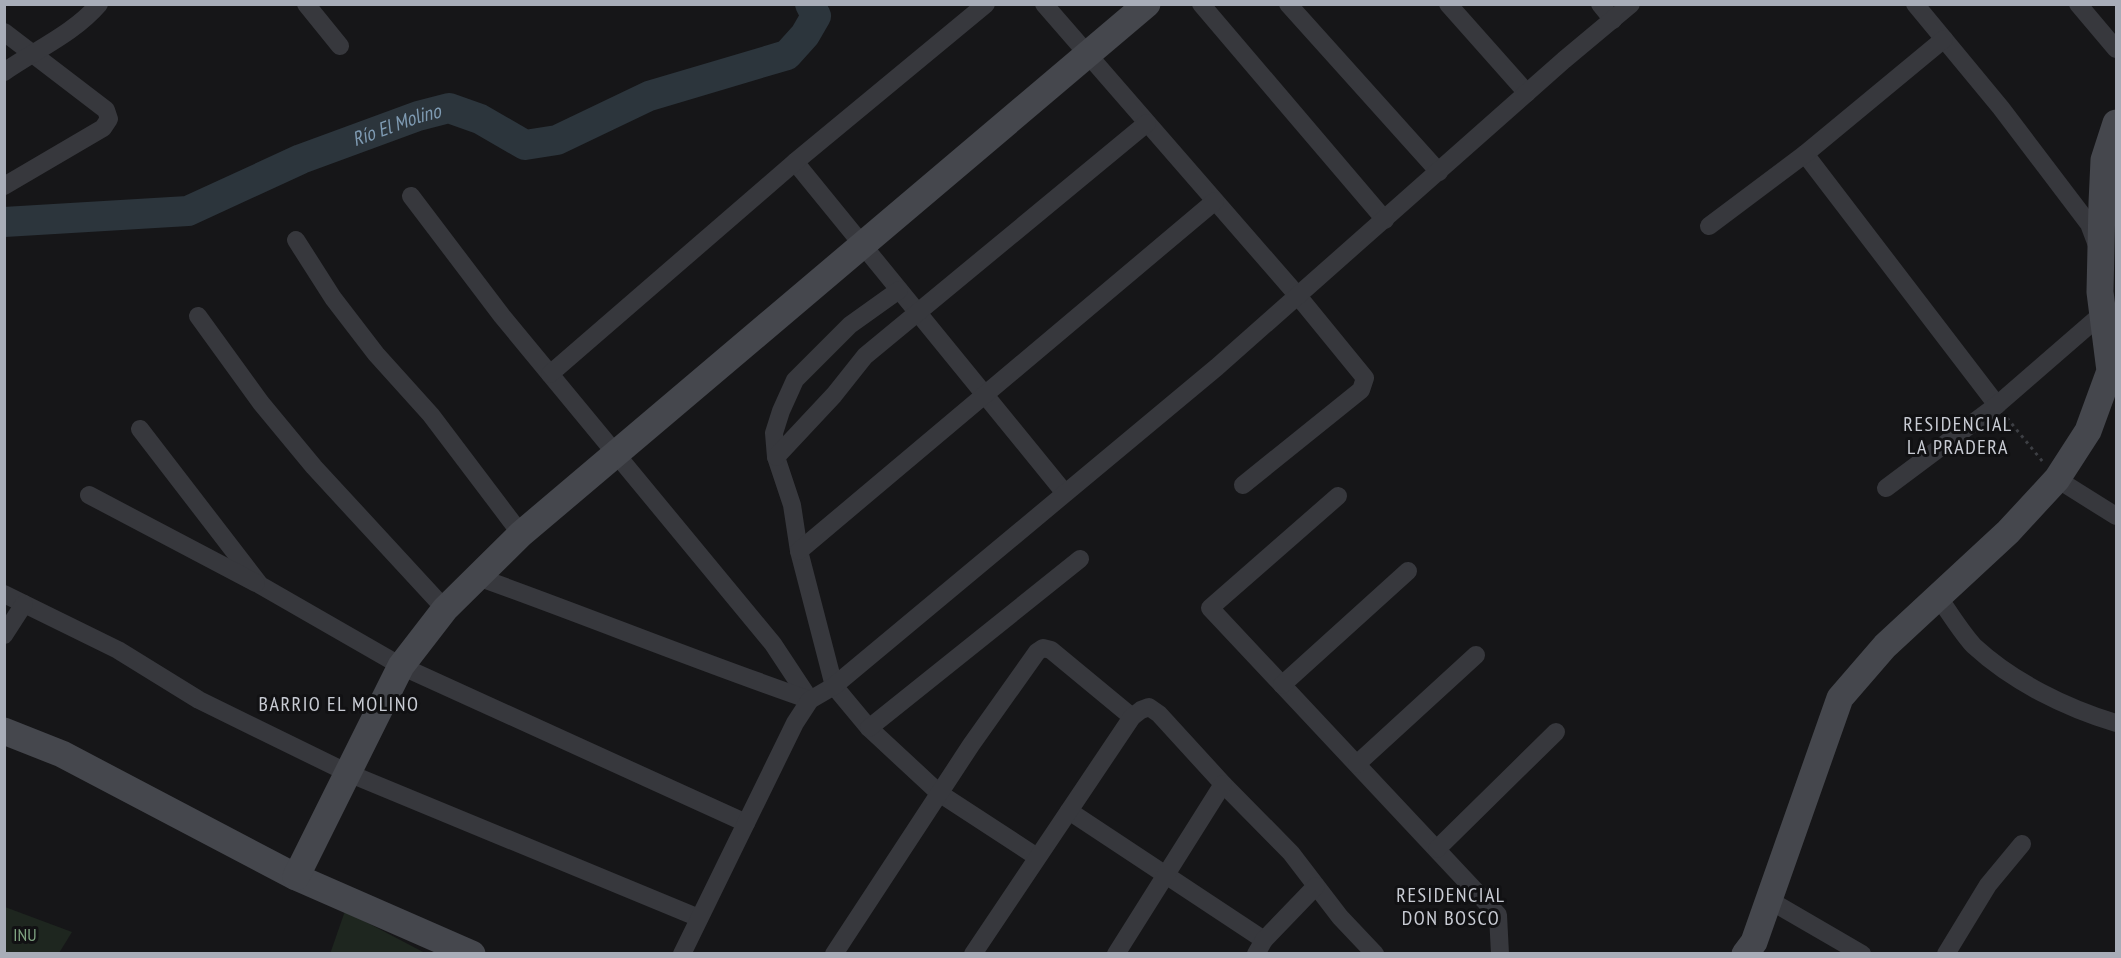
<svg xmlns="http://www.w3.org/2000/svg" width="2121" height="958" font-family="'PT Sans Narrow',sans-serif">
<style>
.green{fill:#1e261f}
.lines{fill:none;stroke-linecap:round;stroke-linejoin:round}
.river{stroke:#2c353c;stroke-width:30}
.path{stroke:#3d3f44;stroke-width:3;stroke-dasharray:3 4.5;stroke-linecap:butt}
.street{stroke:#37383d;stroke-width:18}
.secondary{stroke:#45474d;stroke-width:27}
.labels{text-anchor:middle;stroke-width:6;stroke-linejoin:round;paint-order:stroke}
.park-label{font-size:18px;fill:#7fa381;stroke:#111113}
.water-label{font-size:20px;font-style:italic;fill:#7f9bb3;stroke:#111113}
.neighbourhood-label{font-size:20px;letter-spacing:1.5px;fill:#c9ccd4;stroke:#111113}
</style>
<rect width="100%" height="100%" fill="#161618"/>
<g class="green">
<polygon points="5,907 72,932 59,953 5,953"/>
<polygon points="345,911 425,953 330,954"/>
</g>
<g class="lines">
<path class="river" id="s1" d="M4,222L188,211L301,159L418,116L449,108L480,119L525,145L557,140L649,96L787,55L805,35L816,16L810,4"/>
<polyline class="path" points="2007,418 2043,462"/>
<g class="street">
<polyline points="306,4 340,46"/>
<polyline points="1044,4 1298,296 1365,378 1361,390 1243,485"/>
<polyline points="1201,4 1385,220"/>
<polyline points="1288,4 1439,172"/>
<polyline points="1448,4 1527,93"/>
<polyline points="1600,4 1613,20"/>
<polyline points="1915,4 2001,108 2089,224 2097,245"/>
<polyline points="2078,4 2116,49"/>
<polyline points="4,32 106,110 109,119 103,128 4,186"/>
<path d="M4,72C37,49 73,34 99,4"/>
<polyline points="1805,154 1997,405"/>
<polyline points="795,162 1064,492"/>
<polyline points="411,196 502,316 773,644 810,700"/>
<polyline points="1709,226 1805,154 1944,39"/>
<polyline points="296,240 333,298 376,354 431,415 521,534"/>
<polyline points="899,290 850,325 795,380 781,411 774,433 776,457 792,505 799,551 834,686 869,728 939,793 1037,857"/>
<polyline points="198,316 261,403 314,467 445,609"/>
<polyline points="550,374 795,162 986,4"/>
<polyline points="140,429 260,585 401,666 746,823"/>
<polyline points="776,457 834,395 865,356 1147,123"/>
<polyline points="2057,479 2116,516"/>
<polyline points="1886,488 1997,405 2103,313"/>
<polyline points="89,495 256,583"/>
<polyline points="1338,496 1210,608 1498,915 1500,954"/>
<polyline points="799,551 1215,201"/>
<path d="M475,576C587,616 697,661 810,700"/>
<polyline points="4,594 118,650 199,700 348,773 699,918"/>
<path d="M1938,597C1950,613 1961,632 1974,646C2013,682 2066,708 2116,723"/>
<polyline points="4,635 24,604"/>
<polyline points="1282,685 1408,571"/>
<polyline points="869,728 1080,559"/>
<polyline points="1357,764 1476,655"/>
<polyline points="1069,811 1264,940"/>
<polyline points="1437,849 1556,732"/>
<polyline points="1769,900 1862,954"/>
<polyline points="682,954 795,723 810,700 834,686 1217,367 1564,60 1631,4"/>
<polyline points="834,954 971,745 1037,652 1043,648 1051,650 1132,717"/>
<polyline points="973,954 1132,717 1141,710 1149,707 1159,714 1223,784 1291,853 1340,917 1375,954"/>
<polyline points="1116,954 1223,784"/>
<polyline points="1256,954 1264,940 1316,886"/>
<polyline points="1946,954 1988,885 2022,844"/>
</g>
<g class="secondary">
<polyline points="4,731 62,754 296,877 472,954"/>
<polyline points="296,877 401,666 445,609 521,534 1147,4"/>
<polyline points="1745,954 1754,942 1840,698 1885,646 2008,532 2057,479 2088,431 2110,371 2100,292 2102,203 2104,160 2116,123"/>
</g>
</g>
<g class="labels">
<g class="park-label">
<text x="25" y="941">INU</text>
</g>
<g class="water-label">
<text dy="7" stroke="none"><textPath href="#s1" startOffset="410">Río El Molino</textPath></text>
</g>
<g class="neighbourhood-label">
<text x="1958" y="431">RESIDENCIAL<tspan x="1958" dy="23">LA PRADERA</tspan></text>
<text x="339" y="711">BARRIO EL MOLINO</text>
<text x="1451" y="902">RESIDENCIAL<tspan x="1451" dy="23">DON BOSCO</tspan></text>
</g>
</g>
<rect width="2121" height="958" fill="none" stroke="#a8adb8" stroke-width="12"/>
</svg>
